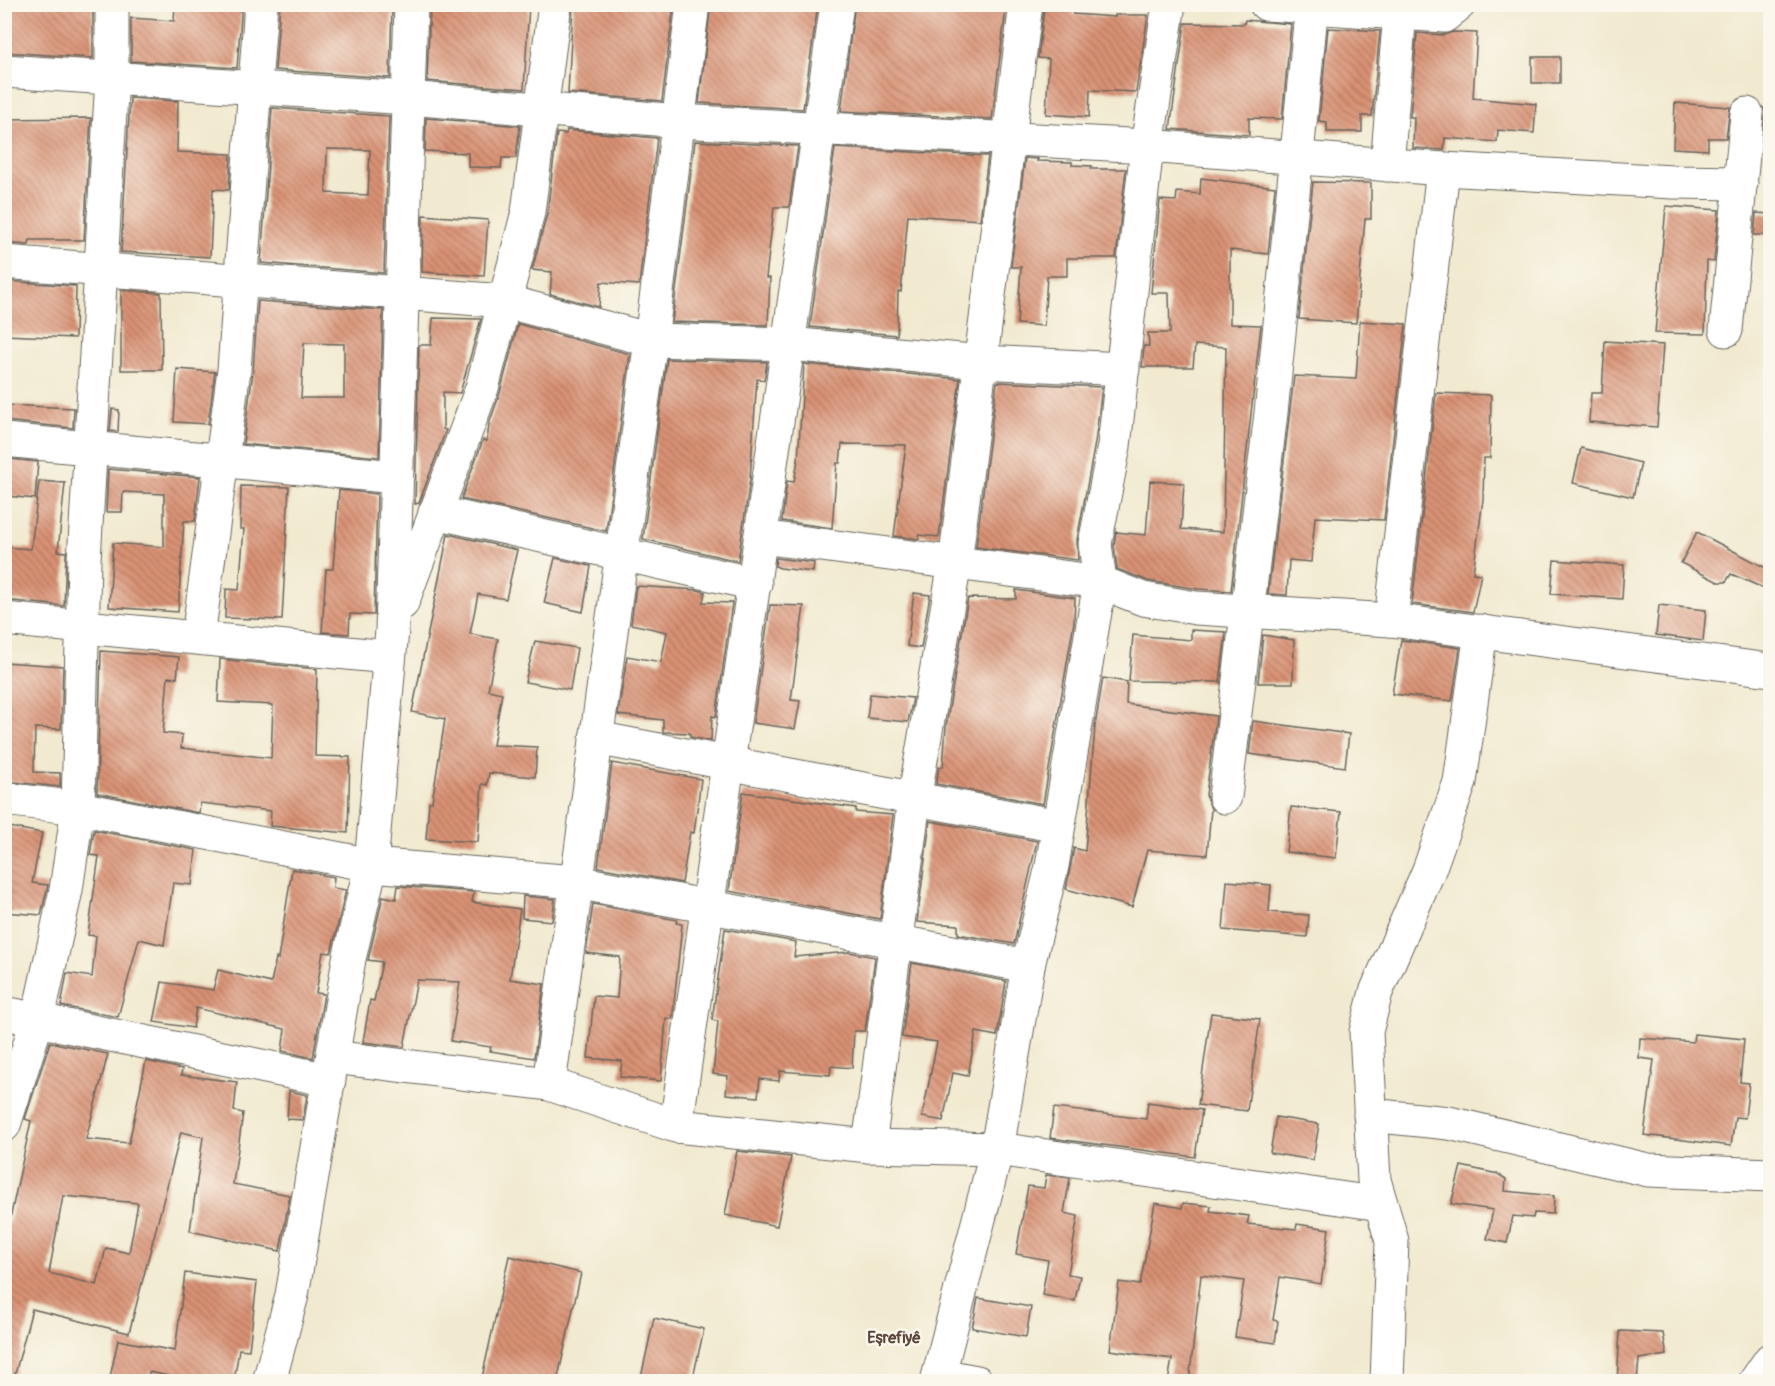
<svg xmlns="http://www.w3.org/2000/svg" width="1775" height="1386" font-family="Pangolin,sans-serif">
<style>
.building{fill:url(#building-back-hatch);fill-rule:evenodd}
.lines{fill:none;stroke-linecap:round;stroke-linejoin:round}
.minor-casing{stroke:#67645b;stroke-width:35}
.minor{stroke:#fff;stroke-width:33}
.labels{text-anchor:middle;stroke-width:5;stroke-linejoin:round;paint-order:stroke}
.neighbourhood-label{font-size:16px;font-weight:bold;fill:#5e453b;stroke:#fbf7ec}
</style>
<defs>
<pattern id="building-back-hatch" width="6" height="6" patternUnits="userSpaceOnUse" patternTransform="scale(1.5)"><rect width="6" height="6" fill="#d99274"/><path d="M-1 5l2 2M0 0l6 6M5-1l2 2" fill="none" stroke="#af765e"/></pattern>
</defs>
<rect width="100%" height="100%" fill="#fbf7ec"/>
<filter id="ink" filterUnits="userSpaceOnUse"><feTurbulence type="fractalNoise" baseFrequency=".0167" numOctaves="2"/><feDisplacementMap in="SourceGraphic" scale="12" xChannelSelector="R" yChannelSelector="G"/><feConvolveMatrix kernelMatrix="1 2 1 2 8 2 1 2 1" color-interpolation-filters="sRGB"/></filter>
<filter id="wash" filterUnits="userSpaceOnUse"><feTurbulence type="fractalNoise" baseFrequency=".008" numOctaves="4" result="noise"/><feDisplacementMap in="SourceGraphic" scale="24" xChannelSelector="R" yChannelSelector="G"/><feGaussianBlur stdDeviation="1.35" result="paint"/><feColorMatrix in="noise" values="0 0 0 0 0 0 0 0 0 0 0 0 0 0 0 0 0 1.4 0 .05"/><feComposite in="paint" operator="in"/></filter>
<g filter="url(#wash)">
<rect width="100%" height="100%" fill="#f1ead0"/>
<g id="blocks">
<g class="building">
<polygon points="4,4 93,4 93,58 4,52"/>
<polygon points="175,4 242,4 237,68 131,61 131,18 174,21"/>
<polygon points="280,4 392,4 390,78 275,70"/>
<polygon points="430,4 529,4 524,89 427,81"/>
<polygon points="573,4 674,4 662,101 568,93"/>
<polygon points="711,4 818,4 803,109 699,103"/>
<polygon points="855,4 962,4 962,7 1006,9 992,119 841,111"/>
<polygon points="1044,9 1073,9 1073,14 1115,17 1115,15 1148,15 1136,92 1090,90 1089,117 1046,114 1049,59 1038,58"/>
<polygon points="1245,20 1291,24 1282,119 1249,118 1249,135 1170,129 1185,23 1244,24"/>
<polygon points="1328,28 1380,31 1372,116 1362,116 1362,132 1327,132 1327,122 1319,121"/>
<polygon points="1453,32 1477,33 1473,98 1536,104 1534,133 1498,130 1497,142 1445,138 1444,150 1413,148 1414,117 1410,117 1417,33 1443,35"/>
<rect x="1532" y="57" width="28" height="26"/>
<polygon points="130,98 178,101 177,152 231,154 229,190 213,189 210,257 121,252"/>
<polygon points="1675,103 1730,107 1726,138 1708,138 1708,150 1673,148"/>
<path d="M272,108L389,116L384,273L261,263ZM327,149L370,150L368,195L326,193Z"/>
<polygon points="1764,108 1770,109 1770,139 1763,139"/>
<polygon points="91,118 84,240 30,240 29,245 4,243 4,119"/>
<polygon points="426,118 520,126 516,158 502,158 501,168 468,167 468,153 425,151"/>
<polygon points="567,130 657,138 639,285 601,282 599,307 550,294 552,272 532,270 547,214 557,133 566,134"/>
<polygon points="695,141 798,146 789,207 774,207 766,278 770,278 768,325 672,322"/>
<polygon points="835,148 988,156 980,220 908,215 901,292 898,291 897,335 810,327"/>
<polygon points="1025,158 1038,159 1037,161 1072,162 1072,165 1092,166 1091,169 1126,169 1116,258 1067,258 1067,276 1047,276 1044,326 1017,324 1021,267 1011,267"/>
<polygon points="1201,178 1275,187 1268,254 1230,250 1230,324 1261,325 1231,591 1198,589 1148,581 1117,569 1114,545 1116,532 1146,535 1150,481 1184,483 1181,529 1223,532 1226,347 1195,345 1193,367 1142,367 1144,346 1149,346 1148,333 1170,333 1169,293 1151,293 1160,200 1176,201 1177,192 1200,194"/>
<polygon points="1313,182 1371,183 1371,219 1365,219 1356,323 1299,319"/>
<polygon points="1666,206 1719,210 1714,262 1707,261 1705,334 1655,333"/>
<polygon points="1756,213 1770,214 1770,235 1754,235"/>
<polygon points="423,215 488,220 484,276 422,272"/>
<polygon points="4,281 76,286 75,338 4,335"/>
<polygon points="121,290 161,293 162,370 121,370"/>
<path d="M258,301L383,310L379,457L243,444L253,371ZM304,343L344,344V398H301Z"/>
<polygon points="433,318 481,319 460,393 443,392 443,429 446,430 419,503 415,504 419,345 431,345"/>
<polygon points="1360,321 1406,324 1384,520 1315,517 1311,562 1289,560 1287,595 1268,594 1294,376 1356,379"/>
<polygon points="518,324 630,354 606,531 461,499 483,440 487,441 489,424 500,393"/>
<polygon points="1605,341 1663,345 1657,427 1589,422 1591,393 1602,393"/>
<polygon points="667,359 767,362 764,380 757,379 750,479 738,561 643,539"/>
<polygon points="804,364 960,379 939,537 919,535 919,539 894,536 906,445 842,444 840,463 837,463 832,528 782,521 787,481 794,482 798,460"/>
<polygon points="177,369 215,372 208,424 174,422"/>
<polygon points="997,382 1102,387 1095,443 1077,540 1078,560 976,547"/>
<polygon points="1436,393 1491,395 1490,458 1484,458 1483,500 1473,573 1481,574 1473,612 1412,604"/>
<polygon points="4,405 74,408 73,428 4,421"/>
<polygon points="112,409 119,410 118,432 110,431"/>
<polygon points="1581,448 1641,463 1633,497 1573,483"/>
<polygon points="10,459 38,462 35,499 7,496"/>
<polygon points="108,469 200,477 195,521 184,521 178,612 109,607 113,543 164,547 164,494 123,492 122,512 106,512"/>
<polygon points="39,481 65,483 58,551 66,552 64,606 4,600 4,547 31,549"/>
<polygon points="241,486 289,487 282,620 225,618 226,589 239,590 244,529 240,529"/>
<polygon points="339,490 377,494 374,615 350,614 349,634 322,632 326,569 333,569"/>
<polygon points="1697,532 1770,570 1770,591 1731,574 1726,582 1718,582 1681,563"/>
<polygon points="448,534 517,550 506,599 478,594 470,634 498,639 488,690 502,693 493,745 537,747 535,777 489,773 487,785 482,784 478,842 426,839 429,802 432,802 445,719 412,712"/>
<polygon points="555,558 591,566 583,612 544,603"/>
<polygon points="776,558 814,563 813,572 780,568 775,566"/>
<polygon points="1554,560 1624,565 1622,599 1551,594"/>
<polygon points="636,586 698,590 705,592 703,602 732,603 716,717 712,716 711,741 690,737 690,733 663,732 663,720 618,715 627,656 661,662 667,632 631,624"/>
<polygon points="1016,590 1075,598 1074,622 1043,804 936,784 939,767 943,767 946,726 968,598 1016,599"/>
<polygon points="914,593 930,595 921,648 907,646"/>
<polygon points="770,605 804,606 791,700 800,701 795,729 753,723"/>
<polygon points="1659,605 1706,610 1703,641 1656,635"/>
<polygon points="1191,630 1226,632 1220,682 1129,681 1133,635 1191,640"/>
<polygon points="1263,635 1294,640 1293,683 1258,683"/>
<polygon points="1401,640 1460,648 1452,701 1392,694"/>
<polygon points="535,641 577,648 570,690 525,682"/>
<polygon points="101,651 179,657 177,678 168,677 163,733 182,735 181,748 271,758 273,705 218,702 220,659 317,669 315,756 350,757 348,833 270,826 271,811 200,803 199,813 97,793"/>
<polygon points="4,662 63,666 61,729 35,728 34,772 60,773 60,787 4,781"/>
<polygon points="1103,678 1127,682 1126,704 1216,716 1206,795 1211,809 1207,855 1147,850 1132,907 1066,889 1074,848 1085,851 1095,726"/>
<polygon points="870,694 913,698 908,722 867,718"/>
<polygon points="1253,721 1349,734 1345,767 1249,754"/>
<polygon points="612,763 701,779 694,833 690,832 682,883 598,867"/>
<polygon points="743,792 856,808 856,812 893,815 880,919 729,891"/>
<polygon points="1291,807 1341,812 1336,858 1286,852"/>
<polygon points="930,821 1037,841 1014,944 958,934 958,925 917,922"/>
<polygon points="4,826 42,833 32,883 48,885 41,915 4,912"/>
<polygon points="94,830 196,850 192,885 173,883 164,945 139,939 118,1017 61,1006 67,973 92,977 96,936 88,935 99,856 90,855"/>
<polygon points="292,869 334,877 333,888 346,890 331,953 323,952 316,993 324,994 313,1058 282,1051 285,1029 196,1008 193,1028 154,1022 162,982 213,990 218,970 271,983 276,958 278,959"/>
<polygon points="1227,881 1271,885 1269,912 1309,915 1307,937 1223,930"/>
<polygon points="398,886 474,892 472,902 520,909 510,979 544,984 534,1058 490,1051 491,1047 451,1041 460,982 417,980 404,1047 363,1042 370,1000 374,1001 382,962 368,960 383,896 396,899"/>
<polygon points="523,896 555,899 552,921 522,918"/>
<polygon points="593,904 677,920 676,923 682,924 673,1014 672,1019 666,1018 661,1081 620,1077 622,1061 588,1058 594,996 617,998 620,957 586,953"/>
<polygon points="725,929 796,942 794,957 849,952 875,957 865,1031 854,1031 852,1068 831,1066 830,1075 780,1071 779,1081 760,1079 758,1097 726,1094 728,1076 713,1074 718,1021 712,1020"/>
<polygon points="912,963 1006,981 997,1036 976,1032 968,1076 953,1073 943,1121 922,1117 937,1042 902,1037"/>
<polygon points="1211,1013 1260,1019 1247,1111 1198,1105"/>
<polygon points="1694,1034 1744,1039 1740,1082 1749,1083 1745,1118 1735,1117 1731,1146 1644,1135 1654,1060 1639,1058 1640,1038 1693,1042"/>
<path d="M50,1042L108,1054L86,1139L129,1143L146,1061L182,1069L181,1075L237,1082L234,1111L243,1113L233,1184L290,1195L280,1251L190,1231L203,1137L181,1132L129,1333L32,1309L13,1382H4V1223L9,1224L31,1121L25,1119ZM63,1196L138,1203L129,1253L106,1248L97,1285L49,1273Z"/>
<polygon points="289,1091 307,1095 303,1120 287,1119"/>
<polygon points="1148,1102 1202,1110 1195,1157 1050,1138 1054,1108 1146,1119"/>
<polygon points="1276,1117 1319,1124 1313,1160 1270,1153"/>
<polygon points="737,1151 791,1157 777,1226 725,1215"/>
<polygon points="1461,1166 1498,1174 1506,1179 1505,1191 1554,1196 1553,1214 1534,1213 1533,1218 1513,1216 1507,1243 1487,1239 1493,1210 1451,1204"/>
<polygon points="1046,1175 1070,1178 1064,1213 1078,1216 1068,1274 1080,1276 1075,1301 1042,1295 1048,1260 1016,1254 1028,1186 1044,1188"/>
<polygon points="1155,1203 1182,1208 1183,1203 1211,1206 1210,1211 1249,1216 1247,1224 1296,1229 1297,1224 1329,1229 1321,1284 1280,1277 1273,1320 1278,1321 1275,1343 1235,1337 1244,1281 1201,1275 1189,1382 1168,1382 1172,1359 1110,1350 1119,1282 1140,1285"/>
<polygon points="509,1256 581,1273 557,1382 481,1382"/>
<polygon points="185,1273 257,1282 249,1350 239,1349 234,1382 198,1382 149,1372 147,1382 109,1382 118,1340 175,1351"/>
<polygon points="978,1298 1031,1307 1026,1337 972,1328"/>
<polygon points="654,1318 704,1329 692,1382 640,1382"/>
<polygon points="1620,1331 1663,1333 1667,1355 1639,1359 1637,1382 1617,1382"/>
</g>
</g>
</g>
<g filter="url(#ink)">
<use href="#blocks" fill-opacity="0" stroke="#67645b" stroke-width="1.5"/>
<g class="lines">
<defs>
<g id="minor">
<polyline points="1266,4 1444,16 1459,4"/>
<polyline points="4,71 408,98 679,121 1147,146 1443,169 1673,182 1741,183"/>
<polyline points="1387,165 1400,13"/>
<polyline points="4,262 504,301 651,340 789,344 982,362 1123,369"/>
<polyline points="1726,330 1747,114"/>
<polyline points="4,440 396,477"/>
<polyline points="435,512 755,584"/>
<polyline points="761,537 1100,582 1143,599 1196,608 1391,620 1770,670"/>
<polyline points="402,603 482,388 528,212 555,4"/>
<polyline points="4,619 388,657"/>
<polyline points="1391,620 1443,169"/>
<polyline points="198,637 234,370 261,4"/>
<polyline points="596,738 1058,826"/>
<polyline points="1225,797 1271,413 1312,4"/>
<polyline points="4,799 78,808 371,865 576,882 1028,966"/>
<polyline points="4,1013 329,1080"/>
<polyline points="333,1057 549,1084 676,1126 869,1146 997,1149 1381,1204"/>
<polyline points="549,1084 651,340 693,4"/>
<polyline points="1370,1115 1449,1123 1648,1170 1770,1175"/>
<polyline points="4,1125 38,1018 66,890 78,808 84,560 112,78 112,4"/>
<polyline points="676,1126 837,4"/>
<polyline points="869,1146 914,800 955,563 1026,4"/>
<polyline points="939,1375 977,1382"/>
<polyline points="269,1382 292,1295 349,959 371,865 392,630 411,4"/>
<polyline points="937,1382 997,1149 1028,966 1052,866 1100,582 1095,544 1114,446 1147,146 1169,4"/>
<polyline points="1387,1382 1392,1241 1374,1180 1366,1032 1376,992 1429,870 1460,782 1481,631"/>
<polyline points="1755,1382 1770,1360"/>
</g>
</defs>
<use href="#minor" class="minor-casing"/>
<use href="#minor" class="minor"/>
</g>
</g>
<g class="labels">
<g class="neighbourhood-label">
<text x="894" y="1343">Eşrefiyê</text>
</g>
</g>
<rect width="1775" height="1386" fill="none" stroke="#fbf7ec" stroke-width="24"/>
</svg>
